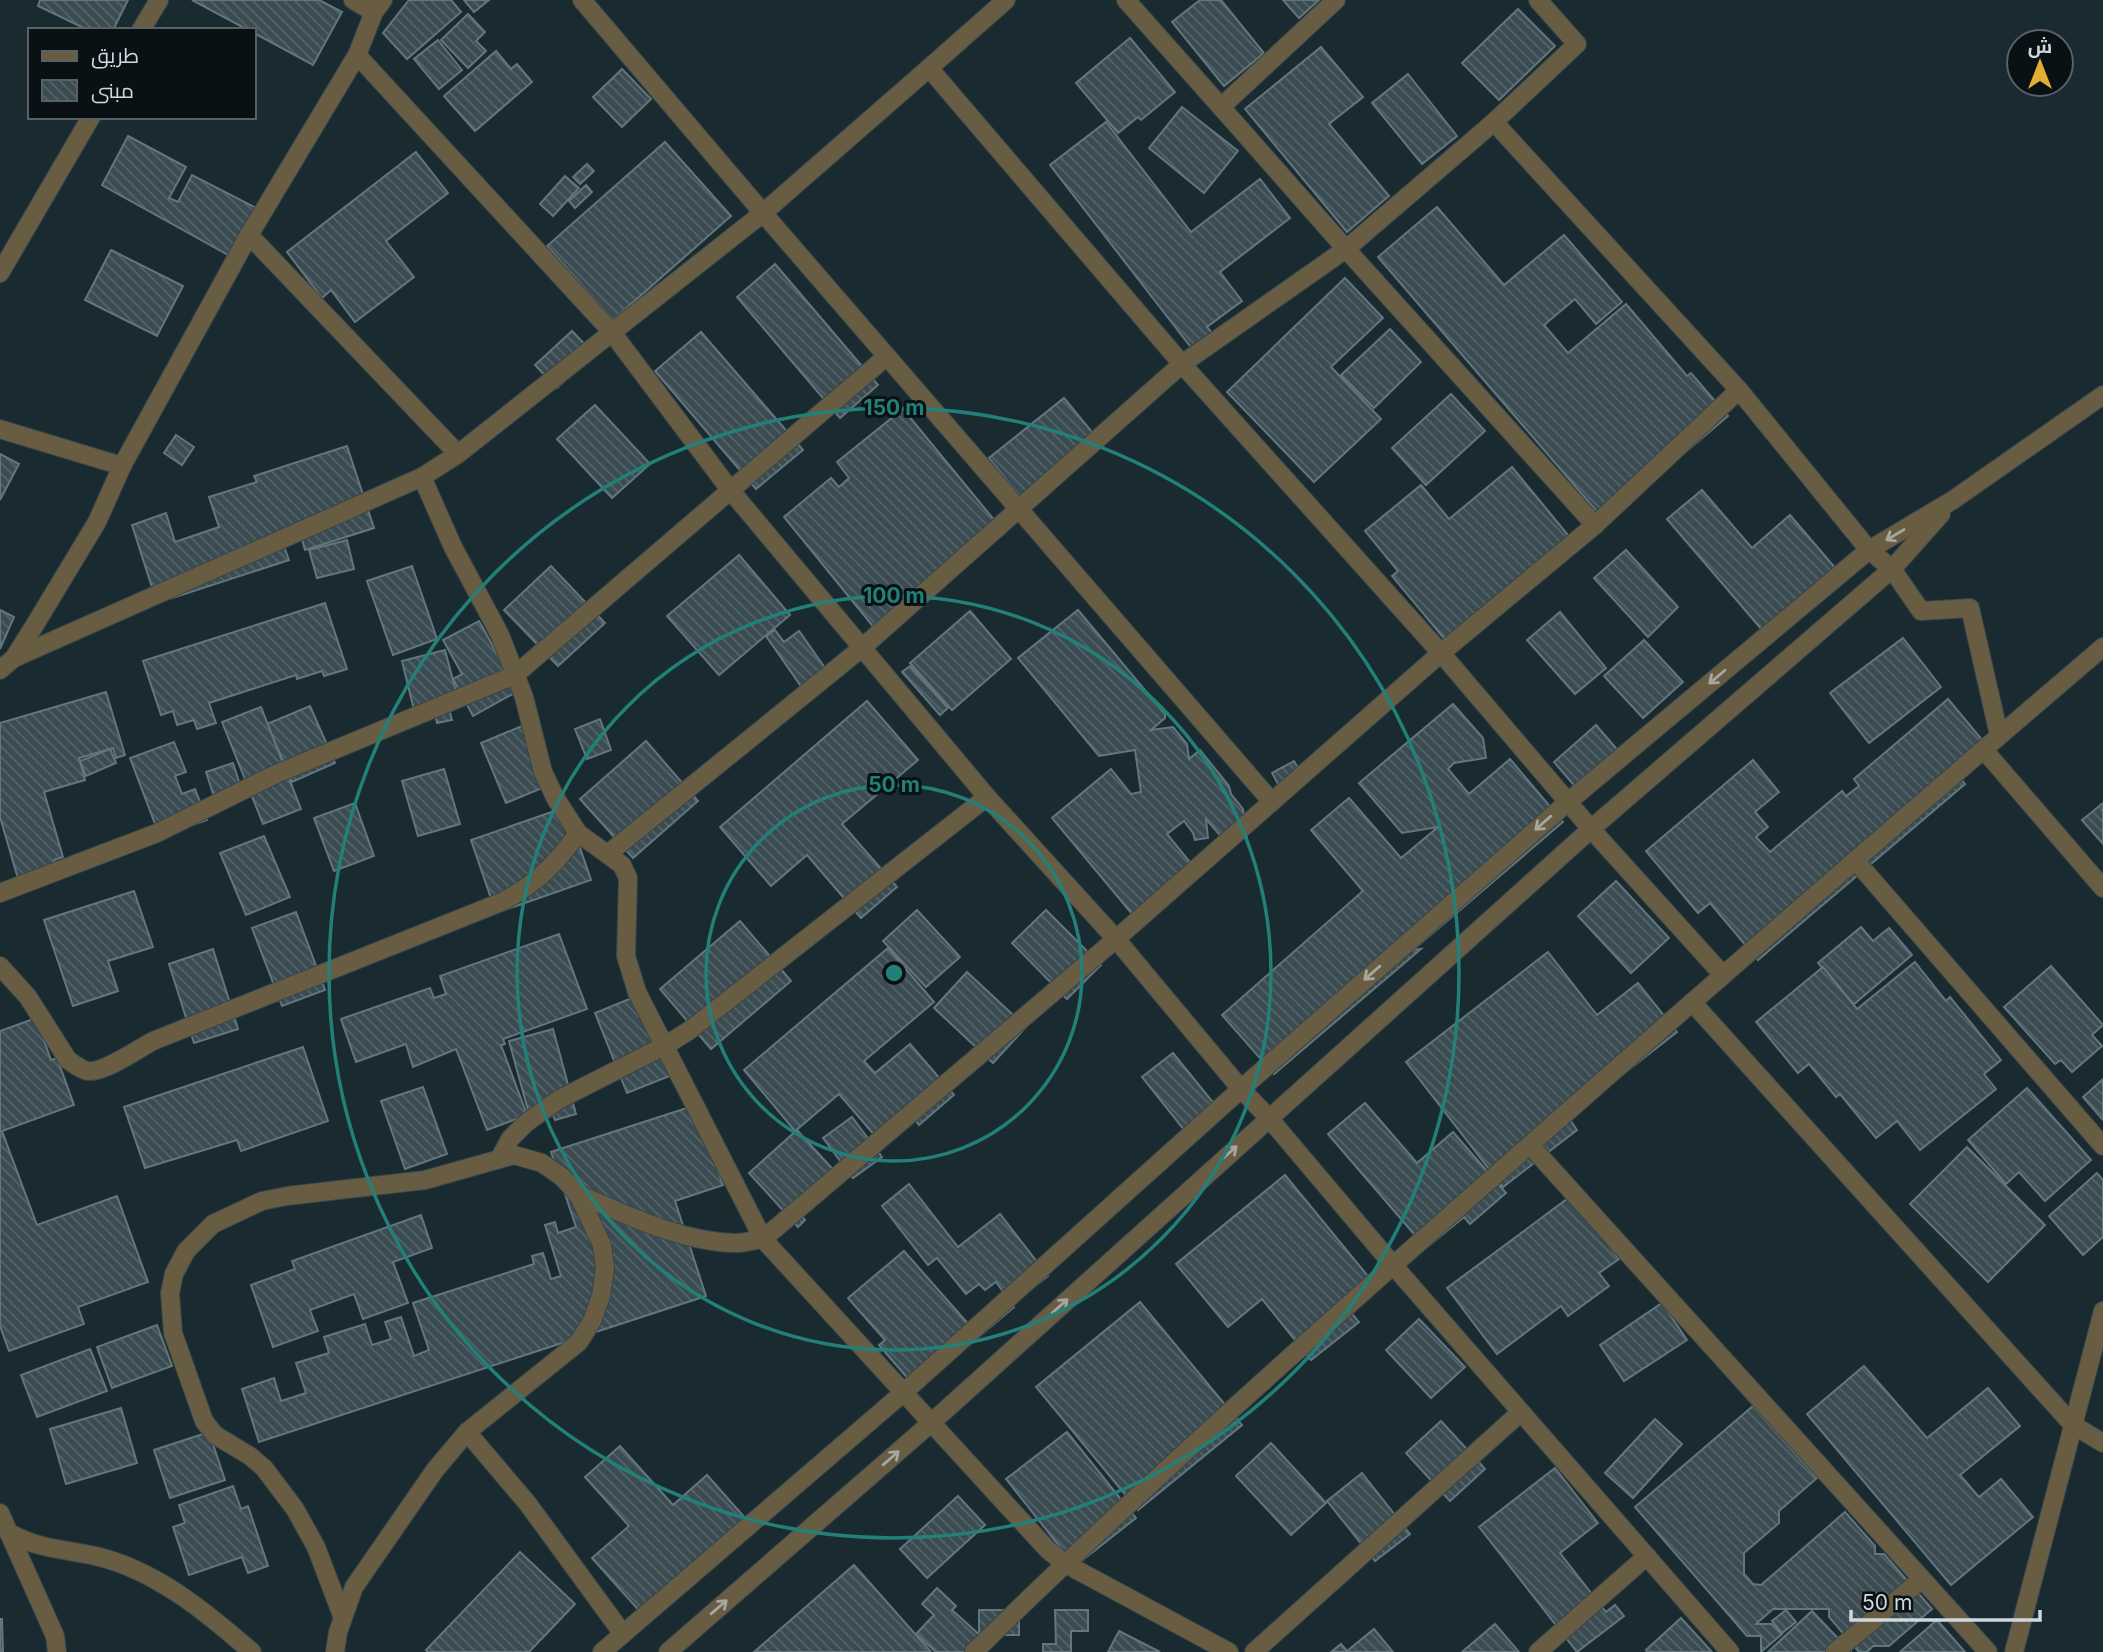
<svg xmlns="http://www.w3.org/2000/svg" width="2103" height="1652" font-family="Inter,Cairo,sans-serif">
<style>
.building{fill:url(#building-back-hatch);stroke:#63767d;stroke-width:2}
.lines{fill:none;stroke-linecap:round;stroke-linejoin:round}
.street-casing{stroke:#36464c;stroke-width:20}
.street{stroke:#685c43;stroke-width:18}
.oneway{stroke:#a6a79f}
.ring{fill:none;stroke:#228079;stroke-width:3.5}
.centre{fill:#228079;stroke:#0a1114;stroke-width:3.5}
.ring-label{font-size:21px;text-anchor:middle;font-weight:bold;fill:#228079;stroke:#0a1114;stroke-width:6;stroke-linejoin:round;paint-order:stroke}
</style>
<defs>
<pattern id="building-back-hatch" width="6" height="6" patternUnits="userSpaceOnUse" patternTransform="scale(1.75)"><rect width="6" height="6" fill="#3a4b52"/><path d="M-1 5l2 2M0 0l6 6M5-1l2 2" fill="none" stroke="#55646a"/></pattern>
</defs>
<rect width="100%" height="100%" fill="#192a30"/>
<g class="building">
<polygon points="40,0 128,0 113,30 88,30 38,6"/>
<polygon points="192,0 319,0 342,12 313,65 254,33 254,30 248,30"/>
<polygon points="409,0 451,0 461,12 407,59 383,33"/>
<polygon points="464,0 489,0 474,12"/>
<polygon points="1200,0 1221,0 1264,53 1224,86 1172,22"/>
<polygon points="1283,0 1319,0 1299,18"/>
<polygon points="1518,9 1555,46 1499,100 1462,63"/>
<polygon points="468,14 485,32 476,41 486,51 468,68 441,40"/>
<polygon points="1130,38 1175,92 1141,120 1138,117 1118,133 1076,83"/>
<polygon points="438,40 462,70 439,89 414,59"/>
<polygon points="1321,47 1363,97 1329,124 1389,196 1347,232 1245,109"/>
<polygon points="496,51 511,69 517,64 532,82 475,131 444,96"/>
<polygon points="622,69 651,99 622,127 593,97"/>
<polygon points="1408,74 1457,136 1422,164 1372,103"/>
<polygon points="1182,107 1238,151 1204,193 1149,148"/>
<polygon points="1106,122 1191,232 1260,179 1290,218 1220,272 1242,301 1207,327 1217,339 1196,354 1050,165"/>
<polygon points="128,136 186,167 169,198 178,202 192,175 258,209 230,256 102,185"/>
<polygon points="665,142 731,216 613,320 547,246"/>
<polygon points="416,152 448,193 386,241 414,277 355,322 331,290 322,298 287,252"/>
<polygon points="587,164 594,171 580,184 573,177"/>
<polygon points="565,176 579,188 553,216 540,204"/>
<polygon points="586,185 592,192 575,208 569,201"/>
<polygon points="1437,207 1504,285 1564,235 1622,302 1596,324 1575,299 1544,325 1568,353 1626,304 1687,376 1691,373 1728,416 1605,521 1378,257"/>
<polygon points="111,250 183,286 157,336 85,300"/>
<polygon points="775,264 878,385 840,418 737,297"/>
<polygon points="1345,278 1383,318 1331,367 1381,419 1314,482 1227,392"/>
<polygon points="1390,329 1421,362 1374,408 1341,375"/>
<polygon points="572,331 594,354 557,388 535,365"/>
<polygon points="701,332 803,450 756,489 655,371"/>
<polygon points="1451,394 1485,431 1426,485 1392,448"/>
<polygon points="1064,398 1101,443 1025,503 989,458"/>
<polygon points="595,405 650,464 612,498 557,439"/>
<polygon points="903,409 1005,533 880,635 784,517 831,478 839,487 849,478 837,462"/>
<polygon points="176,435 194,447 182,465 164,453"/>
<polygon points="347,446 374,528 305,550 301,536 282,541 289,560 157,603 132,525 166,513 175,542 219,527 209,497 257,482 254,476"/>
<polygon points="0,454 19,464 0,500"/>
<polygon points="1512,467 1577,546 1452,648 1392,576 1398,571 1365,531 1421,485 1449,519"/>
<polygon points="1702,490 1752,548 1790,515 1842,576 1769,638 1667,519"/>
<polygon points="347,540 354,569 317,578 309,550"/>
<polygon points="1626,550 1678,607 1648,637 1594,578"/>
<polygon points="739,555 790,615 719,675 667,616"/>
<polygon points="412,566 437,639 393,655 367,581"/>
<polygon points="551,566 605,623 558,666 504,610"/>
<polygon points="325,603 347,669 324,676 322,671 297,679 296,675 209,703 216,723 197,729 194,720 177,725 173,711 161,715 143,661"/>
<polygon points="0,610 14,617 0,649"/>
<polygon points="1078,610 1165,714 1165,718 1151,730 1173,727 1187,744 1189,759 1200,750 1229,786 1231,794 1243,809 1247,837 1224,840 1206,819 1208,838 1195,840 1193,833 1184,821 1167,834 1198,872 1138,921 1052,818 1111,769 1131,794 1141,792 1135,750 1099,756 1018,658"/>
<polygon points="970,611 1011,659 952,710 910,663"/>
<polygon points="1560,612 1606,668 1575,694 1527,640"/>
<polygon points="479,621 518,691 473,716 453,679 462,674 443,640"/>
<polygon points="775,630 784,642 799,631 830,675 805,692 766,636"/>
<polygon points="1903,638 1941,687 1869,743 1830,693"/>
<polygon points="1644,640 1683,682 1643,718 1604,676"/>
<polygon points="445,650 458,699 447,702 452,720 437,723 433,705 414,710 402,661"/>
<polygon points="910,666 948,708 940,715 902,672"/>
<polygon points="106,692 125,755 116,758 113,748 79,758 85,780 44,792 63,857 54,860 59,878 21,889 0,817 0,723"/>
<polygon points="1948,699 1984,742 1952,768 1965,784 1758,960 1710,903 1698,913 1646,851 1753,760 1779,792 1755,812 1768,827 1756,837 1770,852 1842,791 1846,796 1859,786 1854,779"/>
<polygon points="867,701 918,760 842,824 897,887 861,918 807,855 771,886 720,827"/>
<polygon points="1453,704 1483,738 1486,758 1454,763 1448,769 1469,794 1510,759 1563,822 1413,950 1421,949 1274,1074 1222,1015 1363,891 1311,830 1349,798 1401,858 1438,827 1402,833 1359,783"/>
<polygon points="310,706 335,763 292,782 267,724"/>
<polygon points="261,707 301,809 263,824 222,722"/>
<polygon points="600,719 611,750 587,759 575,729"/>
<polygon points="529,723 554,783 506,803 481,743"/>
<polygon points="1596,725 1627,761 1585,798 1554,762"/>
<polygon points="646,741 698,801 633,858 580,799"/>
<polygon points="174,742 186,772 175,776 182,794 195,789 207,820 160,837 130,758"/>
<polygon points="110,749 116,763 86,776 80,761"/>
<polygon points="1294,761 1306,783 1284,795 1272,773"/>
<polygon points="233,763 243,794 216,803 206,772"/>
<polygon points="444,769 460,824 418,836 402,781"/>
<polygon points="355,803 374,856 334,871 314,818"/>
<polygon points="2103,803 2103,844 2082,820"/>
<polygon points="566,807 591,880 496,913 471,840"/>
<polygon points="264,836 290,897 246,915 220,853"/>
<polygon points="1616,881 1669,938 1631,973 1578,916"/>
<polygon points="134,891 153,947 108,961 118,991 73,1006 44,920"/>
<polygon points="917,910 960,957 926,987 883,941"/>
<polygon points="1046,910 1101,965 1067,999 1012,943"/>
<polygon points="296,912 325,990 282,1006 252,928"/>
<polygon points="740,921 791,981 711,1049 660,989"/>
<polygon points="1861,927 1873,941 1889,928 1912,955 1853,1005 1818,963"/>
<polygon points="559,934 587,1009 503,1039 505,1044 501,1045 527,1115 487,1130 456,1049 413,1067 406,1044 356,1062 341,1019 430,988 434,998 446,994 440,976"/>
<polygon points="888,948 934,1002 864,1061 875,1073 910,1044 954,1095 919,1125 909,1112 877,1138 839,1094 795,1131 744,1070"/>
<polygon points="213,949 238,1029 194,1043 169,964"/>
<polygon points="1548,952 1597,1015 1638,983 1677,1032 1568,1117 1577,1130 1503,1187 1406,1062"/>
<polygon points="1915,962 1946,1001 1950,997 2001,1060 1984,1074 1996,1089 1920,1150 1897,1121 1876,1138 1840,1094 1836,1097 1809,1064 1798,1073 1756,1022 1823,967 1857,1009"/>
<polygon points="2051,966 2103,1025 2092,1035 2102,1046 2072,1072 2061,1060 2055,1064 2004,1007"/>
<polygon points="967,972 1026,1027 993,1063 934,1008"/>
<polygon points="644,993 677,1073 627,1093 595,1013"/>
<polygon points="36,1018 51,1060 57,1058 74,1105 2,1131 37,1225 117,1196 148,1282 78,1307 84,1324 9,1351 0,1326 0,1031"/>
<polygon points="553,1029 576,1114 555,1120 553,1115 531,1121 509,1041"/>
<polygon points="303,1047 328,1121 241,1151 237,1140 145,1168 124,1107"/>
<polygon points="1173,1053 1220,1111 1189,1136 1142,1077"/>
<polygon points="2103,1079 2103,1120 2083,1097"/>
<polygon points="423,1087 447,1154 405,1169 381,1101"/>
<polygon points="2027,1088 2091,1160 2045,1201 2019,1172 2006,1184 1968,1140"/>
<polygon points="1365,1103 1417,1163 1453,1132 1506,1193 1470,1224 1464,1217 1426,1248 1328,1134"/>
<polygon points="696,1105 723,1185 675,1201 706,1296 259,1442 242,1389 274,1378 281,1401 306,1393 296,1363 329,1353 324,1337 365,1324 372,1345 391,1339 385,1322 401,1317 414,1356 429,1350 413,1303 534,1264 532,1256 543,1253 551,1279 561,1276 545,1225 555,1222 558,1233 576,1227 551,1152"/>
<polygon points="852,1117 882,1157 853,1178 823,1138"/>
<polygon points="797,1130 838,1175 797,1211 805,1220 798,1227 749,1173"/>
<polygon points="1967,1147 2045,1225 1988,1282 1910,1204"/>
<polygon points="2097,1173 2103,1180 2103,1237 2083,1255 2049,1216"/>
<polygon points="1285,1175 1376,1286 1348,1309 1359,1322 1311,1360 1262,1299 1228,1327 1176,1264"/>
<polygon points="909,1184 958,1247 1000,1214 1048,1276 1012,1304 996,1282 985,1290 979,1284 966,1294 937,1258 928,1265 882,1206"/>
<polygon points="1571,1196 1619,1259 1599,1273 1609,1286 1568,1316 1561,1306 1497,1354 1447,1288"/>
<polygon points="421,1215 432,1248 393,1262 408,1303 363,1319 354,1294 310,1310 318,1331 273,1347 251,1285 295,1269 292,1261"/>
<polygon points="904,1251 971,1327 1006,1297 1014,1307 917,1389 879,1345 885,1340 848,1298"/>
<polygon points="1140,1302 1242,1425 1138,1510 1036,1387"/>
<polygon points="1662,1303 1687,1340 1624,1381 1600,1345"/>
<polygon points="1419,1319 1465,1367 1431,1398 1386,1350"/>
<polygon points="157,1325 172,1366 112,1388 97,1347"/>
<polygon points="90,1349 107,1391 37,1417 21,1375"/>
<polygon points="1864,1366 1927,1438 1988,1388 2020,1426 1960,1475 1979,1497 2001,1479 2033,1517 1951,1585 1807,1414"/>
<polygon points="1753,1406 1817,1478 1779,1511 1779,1523 1744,1553 1744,1574 1753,1584 1761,1585 1845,1512 1875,1546 1875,1554 1884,1554 1932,1609 1889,1646 1873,1646 1867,1652 1859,1652 1829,1617 1829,1609 1773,1609 1756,1624 1772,1624 1782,1634 1761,1652 1761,1636 1747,1636 1635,1507"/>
<polygon points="121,1408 137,1463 66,1484 50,1429"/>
<polygon points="1655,1419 1682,1444 1633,1498 1605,1473"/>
<polygon points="1441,1421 1485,1469 1450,1501 1406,1453"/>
<polygon points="209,1432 225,1480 170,1498 154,1450"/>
<polygon points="1067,1432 1136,1518 1075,1566 1006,1479"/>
<polygon points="1271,1443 1326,1503 1291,1535 1236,1476"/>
<polygon points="620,1446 673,1505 707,1475 754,1528 642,1614 592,1558 629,1526 585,1477"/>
<polygon points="1555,1468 1598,1523 1560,1553 1606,1612 1615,1605 1624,1616 1577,1652 1479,1527"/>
<polygon points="1362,1473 1410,1534 1375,1561 1327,1501"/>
<polygon points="233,1486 241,1509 248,1506 268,1566 248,1573 242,1557 189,1575 173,1527 185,1523 179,1505"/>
<polygon points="958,1496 985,1525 927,1578 900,1549"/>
<polygon points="520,1552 575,1604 529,1652 428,1652 426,1650"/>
<polygon points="854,1565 931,1652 754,1652"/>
<polygon points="937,1588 956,1606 952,1610 992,1646 986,1652 936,1652 916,1634 934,1615 922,1604"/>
<rect x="979" y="1610" width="40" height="25"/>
<polygon points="1055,1610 1088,1610 1088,1631 1071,1631 1071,1652 1043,1652 1043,1644 1056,1644"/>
<polygon points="1786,1610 1796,1622 1782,1633 1772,1621"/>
<polygon points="1812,1611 1851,1652 1768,1652"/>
<polygon points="1681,1618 1712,1652 1647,1652 1646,1650"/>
<polygon points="0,1619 2,1619 3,1652 0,1652"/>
<polygon points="1937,1620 1965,1652 1900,1652"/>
<polygon points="1495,1624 1519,1652 1462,1652"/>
<polygon points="1374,1629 1393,1652 1331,1652 1341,1644 1347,1651"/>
<polygon points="1119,1631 1160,1652 1108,1652"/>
</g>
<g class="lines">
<defs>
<g id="street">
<polyline points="353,0 374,12"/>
<polyline points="383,0 374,12 357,55 249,235 458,454 763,213 582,0"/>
<polyline points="1006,0 929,68 1182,364 1441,653 1591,829 1723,975"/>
<polyline points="1126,0 1221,107"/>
<polyline points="1336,0 1221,107 1346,249 1595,525"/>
<polyline points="141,30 159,0"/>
<polyline points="357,55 611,331 731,491 987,797 1116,939 1241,1089 1268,1117 1393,1265 1730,1652"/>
<polyline points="929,68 763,213 1272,802"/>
<polyline points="1494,122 1739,390 1869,550 1892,569 1921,611 1970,608 1999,735"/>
<polyline points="0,273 91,117"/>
<polyline points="0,429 122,466"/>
<polyline points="422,477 453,547 500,635 524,697 543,772 556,799 578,833 622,865 628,878 626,956 637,992 763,1239 1048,1550 1064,1563 1229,1652"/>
<polyline points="14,658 422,477 458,454"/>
<polyline points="0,670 14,658 36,623 97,522 122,466 249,235"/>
<polyline points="1984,750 2103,888"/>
<polyline points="609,853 863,647 1182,364 1346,249 1494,122 1577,44 1538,0"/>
<polyline points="1855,860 2103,1146"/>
<polyline points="0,893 157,833 276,774 515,675 886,357"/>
<path d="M0,966L28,997L68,1060C74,1064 81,1070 88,1071C104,1073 138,1049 153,1041L504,901C538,882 556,864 578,833"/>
<polyline points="1692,1002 2073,1425 2103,1443"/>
<polyline points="1530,1145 1988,1652"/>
<polyline points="500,1158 510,1139 526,1123 558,1100 666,1045 690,1030 987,797"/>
<path d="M578,1194C627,1215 681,1242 736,1243C745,1243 754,1240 763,1239L1116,939L1441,653L1595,525L1739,390"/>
<polyline points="467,1432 528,1504 623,1634"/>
<polyline points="0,1513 55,1636 57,1652"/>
<path d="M8,1532C39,1551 73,1549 107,1559C163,1576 208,1614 252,1652"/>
<polyline points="335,1652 338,1632 343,1618 354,1587 435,1470 467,1432 579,1342 592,1321 601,1296 605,1268 602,1245 578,1194 562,1177 542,1163 514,1155 425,1180 287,1196 262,1201 213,1224 186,1251 174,1274 170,1293 173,1333 204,1421 215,1435 250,1456 264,1468 295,1509 316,1547 343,1618"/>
<polyline points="602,1652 903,1393 1241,1089 1569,801 1869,550 1953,500 2103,395"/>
<polyline points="668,1652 931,1423 1591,829 1892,569 1941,514"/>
<path d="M974,1652C1145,1484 1326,1324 1507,1165C1704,991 1903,818 2103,647"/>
<polyline points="1254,1652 1521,1412"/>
<polyline points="1538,1652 1647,1556"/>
<polyline points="1835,1652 1922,1579"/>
<polyline points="2014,1652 2103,1311"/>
</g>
</defs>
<use href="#street" class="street-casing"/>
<use href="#street" class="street"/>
</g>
<defs><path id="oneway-shaft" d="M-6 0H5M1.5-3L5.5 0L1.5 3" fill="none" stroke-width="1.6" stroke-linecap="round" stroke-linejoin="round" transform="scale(1.75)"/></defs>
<g class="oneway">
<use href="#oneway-shaft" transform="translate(1895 535) rotate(149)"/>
<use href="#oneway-shaft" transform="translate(1717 677) rotate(140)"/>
<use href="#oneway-shaft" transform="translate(1543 823) rotate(139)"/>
<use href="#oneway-shaft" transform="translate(1372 973) rotate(139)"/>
<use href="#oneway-shaft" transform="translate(1229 1153) rotate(-42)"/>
<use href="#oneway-shaft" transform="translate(1060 1306) rotate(-42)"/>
<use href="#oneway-shaft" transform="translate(891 1458) rotate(-41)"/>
<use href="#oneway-shaft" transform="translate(719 1607) rotate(-41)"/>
</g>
<g class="ring">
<circle cx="894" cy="973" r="188"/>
<circle cx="894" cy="973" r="377"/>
<circle cx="894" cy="973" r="565"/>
</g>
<circle cx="894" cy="973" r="10" class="centre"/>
<g class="ring-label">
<text x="894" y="415">150 m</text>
<text x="894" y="603">100 m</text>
<text x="894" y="792">50 m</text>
</g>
<rect x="28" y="28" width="228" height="91" fill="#0a1114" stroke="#596164" stroke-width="2"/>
<rect x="42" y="51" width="35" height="10" fill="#685c43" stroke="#596164" stroke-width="2"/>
<text x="91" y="63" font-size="21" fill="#cfd9dd">طريق</text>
<rect x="42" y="80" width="35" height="21" fill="url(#building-back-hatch)" stroke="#596164" stroke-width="2"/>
<text x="91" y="98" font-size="21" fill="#cfd9dd">مبنى</text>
<g transform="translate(2040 63)"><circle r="33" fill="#0a1114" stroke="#596164" stroke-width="2"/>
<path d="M0-5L12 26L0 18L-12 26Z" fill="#e3ae34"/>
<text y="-10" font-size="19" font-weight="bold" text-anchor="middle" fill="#cfd9dd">ش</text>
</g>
<path d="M1851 1610v10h189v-10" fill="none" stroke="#cfd9dd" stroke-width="3.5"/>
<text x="1862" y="1610" font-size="21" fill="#cfd9dd" stroke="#0a1114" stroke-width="5" paint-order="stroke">50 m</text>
</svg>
